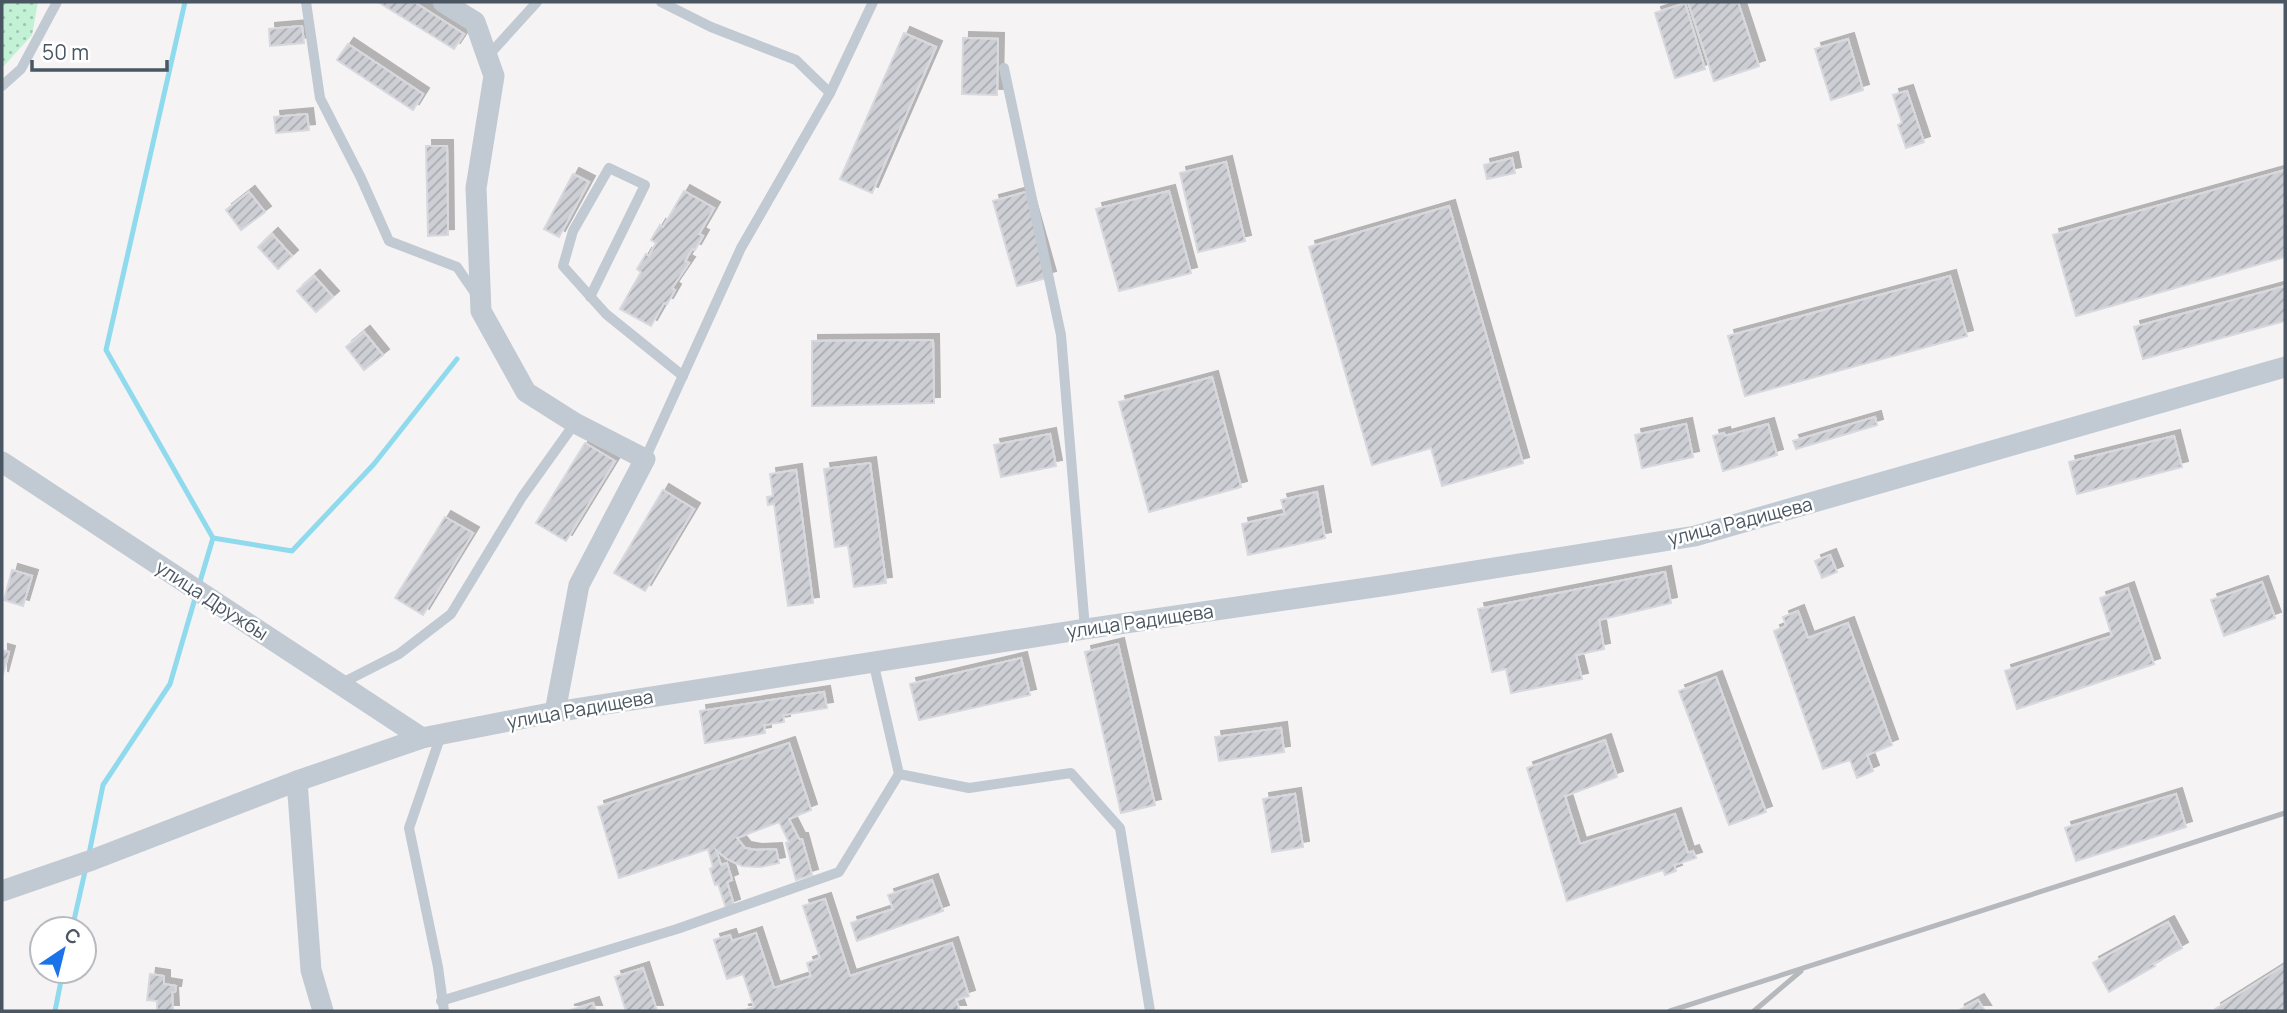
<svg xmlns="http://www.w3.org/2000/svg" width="2287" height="1013" font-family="Manrope,sans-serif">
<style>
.grass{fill:url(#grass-dots)}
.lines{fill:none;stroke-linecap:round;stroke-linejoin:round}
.stream{stroke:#90daee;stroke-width:5}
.building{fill:url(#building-hatch);stroke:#d7d9de;stroke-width:2;filter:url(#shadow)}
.lane{stroke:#c1cad2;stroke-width:10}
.street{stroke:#c1cad2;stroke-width:21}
.rail{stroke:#b5b8bd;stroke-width:5}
.labels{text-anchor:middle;stroke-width:5;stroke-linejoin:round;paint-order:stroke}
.street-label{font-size:19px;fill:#4a5661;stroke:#fff}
</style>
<defs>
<pattern id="grass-dots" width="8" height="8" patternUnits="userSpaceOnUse" patternTransform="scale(1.75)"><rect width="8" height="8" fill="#c3f1d5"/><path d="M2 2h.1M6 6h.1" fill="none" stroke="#a0c6b0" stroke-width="1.8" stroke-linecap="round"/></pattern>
<pattern id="building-hatch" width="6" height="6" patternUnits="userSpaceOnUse" patternTransform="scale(1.75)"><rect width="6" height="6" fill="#cdcfd5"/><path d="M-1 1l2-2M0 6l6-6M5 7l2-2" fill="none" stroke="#a8abb0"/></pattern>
<filter id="shadow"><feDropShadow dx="6" dy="-6" stdDeviation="0" flood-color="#0004"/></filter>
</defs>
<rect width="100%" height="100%" fill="#f5f3f3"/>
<polygon class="grass" points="2,2 38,2 32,35 2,68"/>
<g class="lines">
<g class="stream">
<polyline points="185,2 106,350 213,538 199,585"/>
<polyline points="213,538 292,551 374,464 457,359"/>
<polyline points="89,854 103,785 170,684 196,595"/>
<polyline points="72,929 86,867"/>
<polyline points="55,1011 63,971"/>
</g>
</g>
<g class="building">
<polygon points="378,2 414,2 464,34 454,49"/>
<polygon points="1688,2 1738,2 1759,66 1714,81"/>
<polygon points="1685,3 1705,69 1675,78 1655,13"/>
<polygon points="302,26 304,43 270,46 269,29"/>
<polygon points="904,33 936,47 872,193 840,179"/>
<polygon points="963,38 998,39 997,95 962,94"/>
<polygon points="1848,39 1863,90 1831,100 1815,49"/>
<polygon points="348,44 423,94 413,110 337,60"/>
<polygon points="1907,91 1924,142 1906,148 1898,125 1902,123 1893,95"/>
<polygon points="307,114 309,130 276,133 274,117"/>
<polygon points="426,146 447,146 448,235 428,236"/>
<polygon points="1512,158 1515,173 1487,179 1484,165"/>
<polygon points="1226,162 1245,241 1198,252 1180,173"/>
<polygon points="2285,170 2285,257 2076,316 2053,235"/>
<polygon points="573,174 589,182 559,237 544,229"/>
<polygon points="684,191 714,208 699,234 703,236 695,250 692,249 685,261 689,263 672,288 675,290 667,304 664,303 651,326 620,309 641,272 637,269 646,254 649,256 656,243 651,240 660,225 663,227"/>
<polygon points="1169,191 1191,273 1119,291 1096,209"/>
<polygon points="249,192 265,212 241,230 226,210"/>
<polygon points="1026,192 1050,277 1017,286 993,201"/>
<polygon points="1449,206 1523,463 1442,486 1431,448 1372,465 1309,247"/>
<polygon points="272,234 292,256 278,269 258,247"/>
<polygon points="314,276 333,297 316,312 297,291"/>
<polygon points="1950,276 1967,336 1745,396 1728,336"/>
<polygon points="2285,286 2285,321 2143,359 2134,327"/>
<polygon points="364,332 383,355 364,370 346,347"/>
<polygon points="933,340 934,403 812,406 812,341"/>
<polygon points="1212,377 1241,487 1149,512 1119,402"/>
<polygon points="1875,417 1877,425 1796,449 1793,441"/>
<polygon points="1686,424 1693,457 1642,468 1635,435"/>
<polygon points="1768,424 1777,455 1723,471 1713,436 1724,433 1725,436"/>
<polygon points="1050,434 1056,466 1001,477 994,445"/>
<polygon points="2174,436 2182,467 2077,494 2069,462"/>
<polygon points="585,443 615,461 566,541 536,523"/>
<polygon points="870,463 886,583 854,587 848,545 835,547 824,469"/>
<polygon points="796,470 813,603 788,606 774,504 768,505 767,497 773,496 770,474"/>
<polygon points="663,490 694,509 645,591 614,573"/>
<polygon points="1317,492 1325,538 1248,555 1242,524 1285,514 1281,500"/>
<polygon points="445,517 473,533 423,615 395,598"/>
<polygon points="1830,555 1837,572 1822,578 1815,561"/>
<polygon points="12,570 32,576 23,606 4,600"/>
<polygon points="1665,572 1671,603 1599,620 1604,649 1576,655 1582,679 1511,693 1506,669 1492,672 1478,609"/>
<polygon points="2262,582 2275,618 2224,636 2211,600"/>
<polygon points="2128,588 2154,664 2017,709 2005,671 2112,636 2100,598"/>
<polygon points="1798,611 1808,638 1848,623 1892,745 1867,755 1873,771 1857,778 1850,760 1823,769 1774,631 1786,626 1783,617"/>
<polygon points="1118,644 1155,805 1121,813 1085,652"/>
<polygon points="2,650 9,652 2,678"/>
<polygon points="1021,658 1030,695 919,720 910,684"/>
<polygon points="1716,677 1766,812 1729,825 1679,691"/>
<polygon points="824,692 827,708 783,715 784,722 764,725 765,733 705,743 700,711"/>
<polygon points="1281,728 1284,752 1219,761 1215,737"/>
<polygon points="1605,740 1617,777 1565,796 1580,844 1675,814 1688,853 1693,851 1696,858 1674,865 1676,871 1665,875 1663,870 1567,901 1527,768"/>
<polygon points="789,743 811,810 789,819 799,839 802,839 812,875 796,880 786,843 789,842 779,822 737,838 745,848 756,850 776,849 779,863 760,867 742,866 727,859 716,850 721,865 727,863 732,880 727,882 734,905 726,908 718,884 715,885 710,869 713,867 708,849 619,878 598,807"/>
<polygon points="1295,794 1303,847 1272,852 1263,799"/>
<polygon points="2176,794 2186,827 2076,861 2065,828"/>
<polygon points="932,880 943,911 857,941 851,923 893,909 888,895"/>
<polygon points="825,899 850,976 952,943 969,996 956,1000 960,1011 742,1011 754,1007 743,974 727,979 714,940 730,935 732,941 756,933 774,988 811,976 807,963 820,958 803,906"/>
<polygon points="2168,922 2182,948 2153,964 2155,966 2109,992 2093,963"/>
<polygon points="2285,965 2285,1011 2216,1011 2215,1009"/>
<polygon points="643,968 657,1011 626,1011 615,977"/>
<polygon points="150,974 164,976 164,984 176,986 175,992 172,992 173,1011 157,1011 157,1001 147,1000"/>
<polygon points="1978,1000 1985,1011 1958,1011"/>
<polygon points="593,1003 596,1011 568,1011"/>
</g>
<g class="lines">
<g class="lane">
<polyline points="306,2 320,98 361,178 389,241 457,267 477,296"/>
<polyline points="661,2 711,27 796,60 830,93"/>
<polyline points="487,57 537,2"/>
<polyline points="1004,68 1061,335 1085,629"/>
<polyline points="2,86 21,69 57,2"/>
<polyline points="590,297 645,185 609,168 573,231 563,266 606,314 683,376"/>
<polyline points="645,459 741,248 830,93 873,2"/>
<polyline points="873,661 899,774 969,788 1071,773 1120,828 1150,1011"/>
<polyline points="340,684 399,654 451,614 522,497 575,423"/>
<polyline points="441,735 409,828 438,967 444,1011"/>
<polyline points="441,1001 677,929 839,872 899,774"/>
</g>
<g class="street">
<polyline points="443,2 475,22 494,76 476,188 481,311 526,392 575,423 645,459 579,585 555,712"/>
<polyline points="2,462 422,738"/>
<polyline points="297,781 311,970 323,1011"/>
<polyline points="2,891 92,860 297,781 422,738 555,712 1085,629 1388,585 1695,536 2285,367"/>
</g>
<g class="rail">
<polyline points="1670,1011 2285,813"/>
<polyline points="1754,1011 1801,971"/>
</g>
</g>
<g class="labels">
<g class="street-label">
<text transform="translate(1740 521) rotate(-14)" y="7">улица Радищева</text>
<text transform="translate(212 600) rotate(33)" y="7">улица Дружбы</text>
<text transform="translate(1140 621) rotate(-8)" y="7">улица Радищева</text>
<text transform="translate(580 709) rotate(-10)" y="7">улица Радищева</text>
</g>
</g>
<rect width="2287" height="1013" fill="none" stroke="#4a5661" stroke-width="7"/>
<g transform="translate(63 950) rotate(35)"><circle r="33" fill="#ffffff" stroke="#b7bbc0" stroke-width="2"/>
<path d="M0-5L12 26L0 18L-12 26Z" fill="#1a73e8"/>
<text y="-10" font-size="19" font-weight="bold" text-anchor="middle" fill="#4a5661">С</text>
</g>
<path d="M32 60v10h135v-10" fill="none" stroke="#4a5661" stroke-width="3.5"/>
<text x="42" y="60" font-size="21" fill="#4a5661" stroke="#ffffff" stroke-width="5" paint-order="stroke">50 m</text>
</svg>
